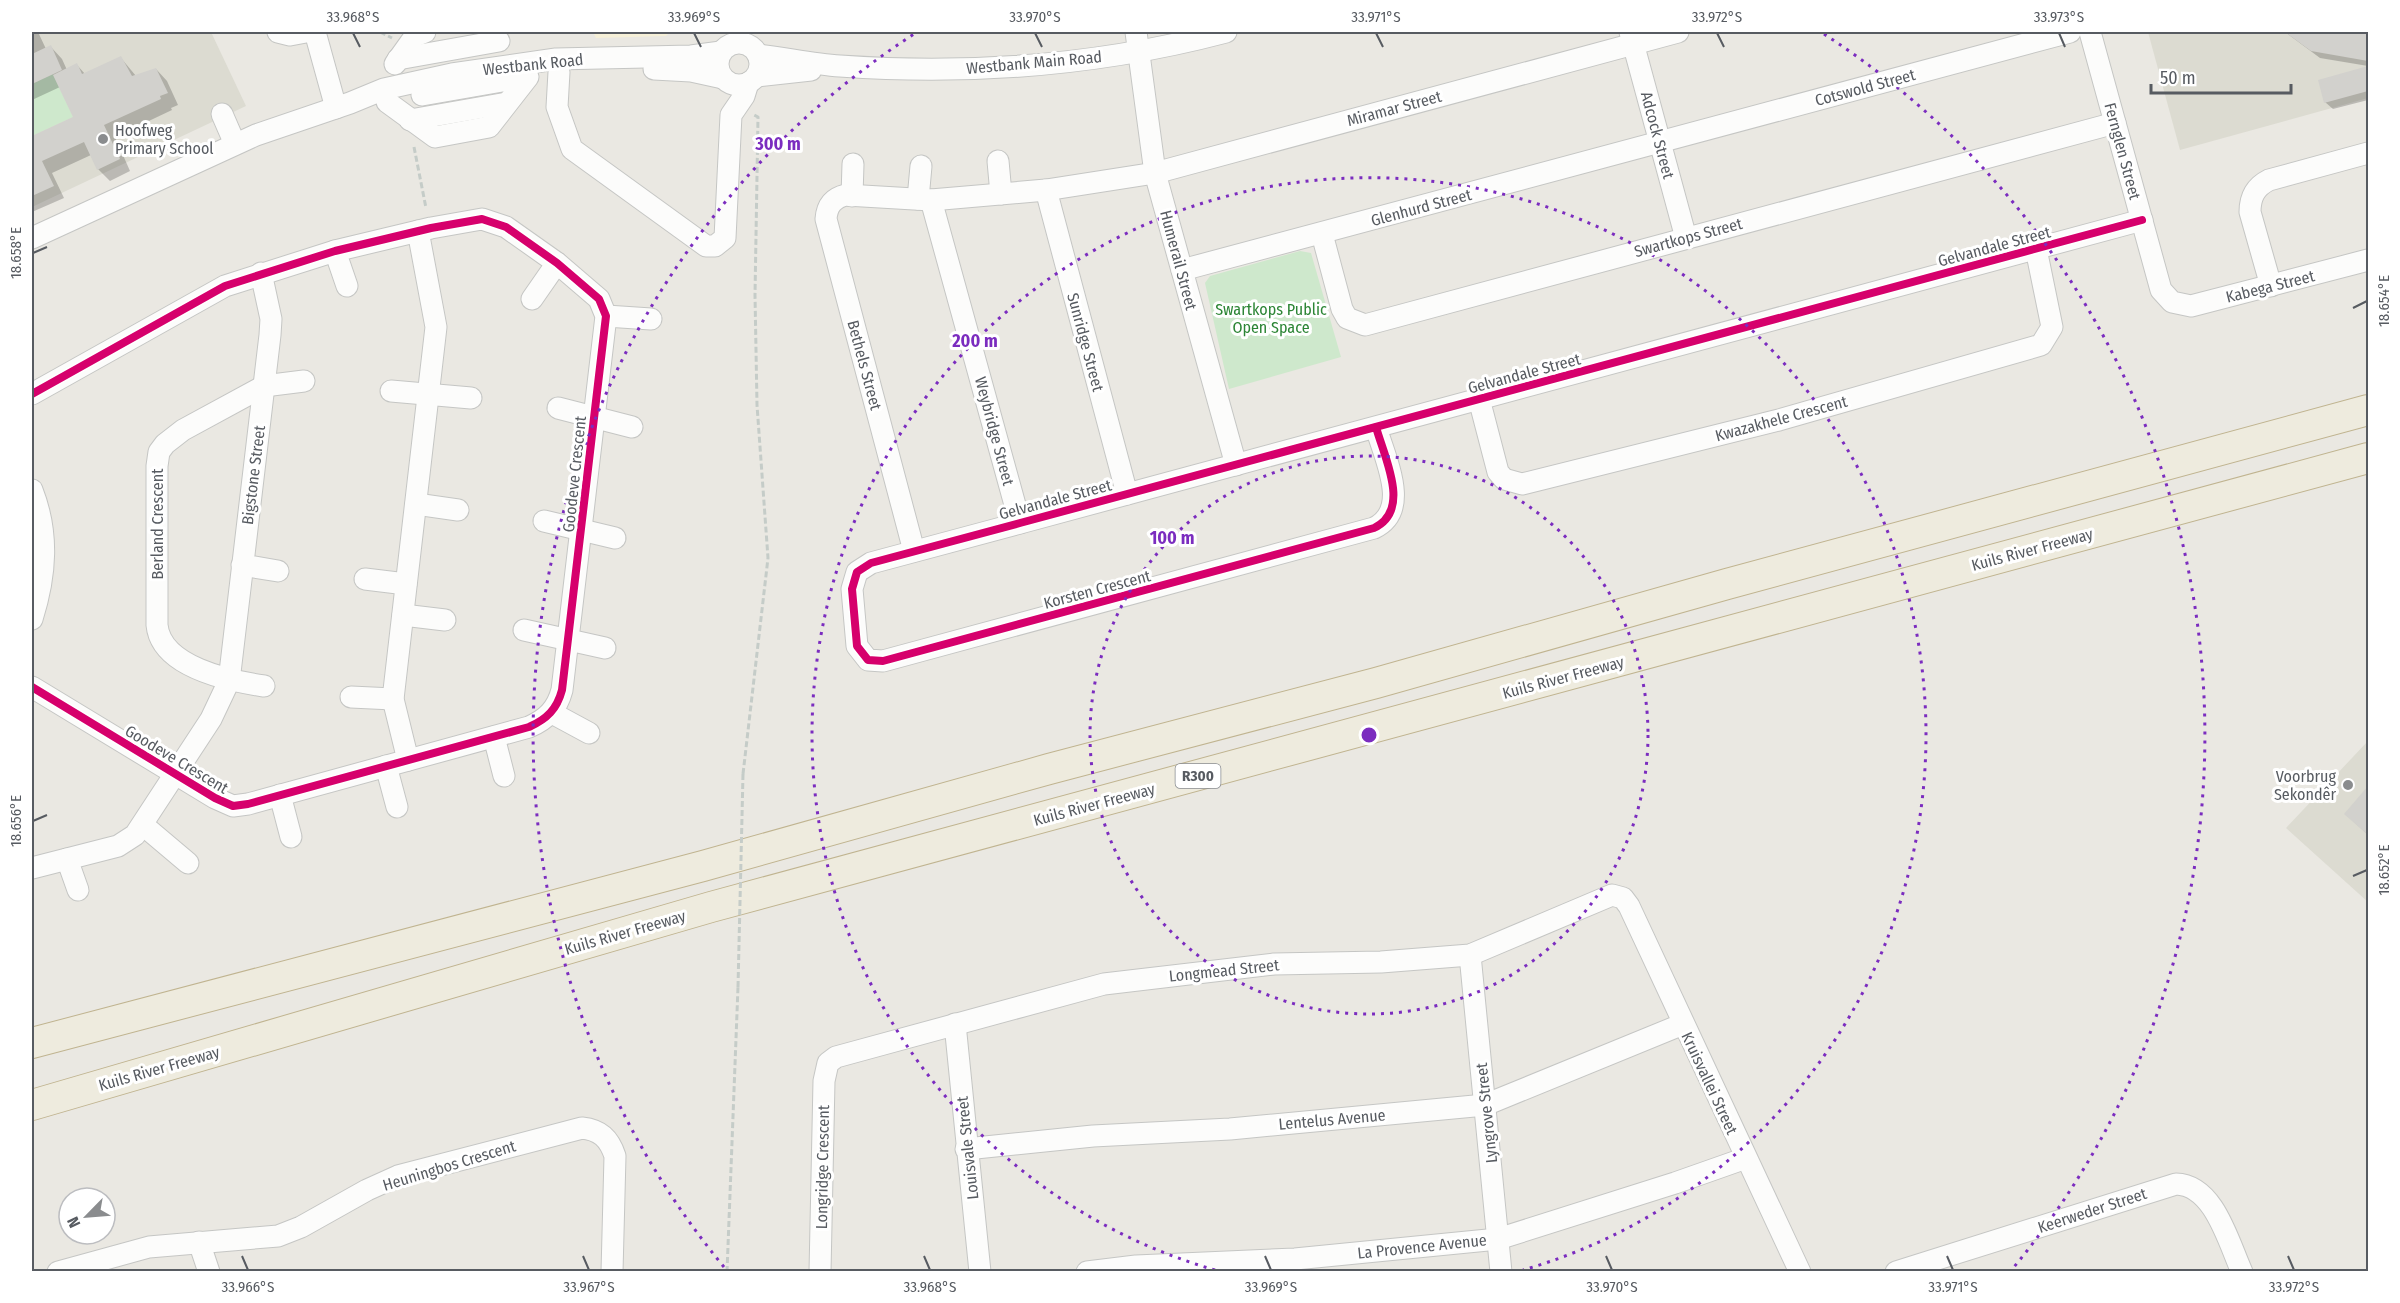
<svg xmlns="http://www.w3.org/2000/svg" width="2400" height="1303" font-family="'Fira Sans Condensed',sans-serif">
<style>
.commercial{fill:#f6f0d8}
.education{fill:#dcdbd1}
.green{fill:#cee8cc}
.shadow{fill:#0003}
.building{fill:#d2d1cd}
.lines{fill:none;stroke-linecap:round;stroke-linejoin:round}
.minor-casing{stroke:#c5c6c4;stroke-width:23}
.highway-casing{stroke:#c0b490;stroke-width:32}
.path{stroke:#c5ccc8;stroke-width:3;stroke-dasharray:6 3;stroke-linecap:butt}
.minor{stroke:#fcfcfb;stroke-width:21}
.highway{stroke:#eeebde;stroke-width:30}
.path-bridge{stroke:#c5ccc8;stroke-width:3;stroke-dasharray:6 3;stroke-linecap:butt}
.cycleway-casing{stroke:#fff;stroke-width:11}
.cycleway{stroke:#d6006c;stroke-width:8}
.ticks{fill:none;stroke:#575b61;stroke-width:2}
.ring{fill:none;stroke:#7b2cbf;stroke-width:3;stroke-dasharray:3 6}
.poi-dot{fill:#8a8c8e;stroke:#fff;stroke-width:2}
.labels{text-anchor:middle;stroke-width:6;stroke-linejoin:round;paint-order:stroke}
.shield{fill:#fff;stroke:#898c90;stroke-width:1.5}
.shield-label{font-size:15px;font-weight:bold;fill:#575b61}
.street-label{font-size:16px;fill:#575b61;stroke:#fff}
.poi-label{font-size:16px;fill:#575b61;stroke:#fff;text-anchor:start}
.park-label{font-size:16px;fill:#2c8535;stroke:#fff}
.centre{fill:#7b2cbf;stroke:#fff;stroke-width:3}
.ring-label{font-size:18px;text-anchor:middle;font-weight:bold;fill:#7b2cbf;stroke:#fff;stroke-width:6;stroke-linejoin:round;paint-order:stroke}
.neatline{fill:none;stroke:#575b61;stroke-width:2}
.ticks-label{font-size:15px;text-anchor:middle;fill:#575b61}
</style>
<rect width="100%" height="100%" fill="#eae8e2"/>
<polygon class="commercial" points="593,32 670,32 666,36 596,38"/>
<g class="education">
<polygon points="32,32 211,32 246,106 32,207"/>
<polygon points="2148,32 2368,32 2368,98 2180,150"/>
<polygon points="2368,741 2368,902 2286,828"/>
</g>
<g class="green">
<polygon points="53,74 73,117 32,136 32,84"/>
<polygon points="1300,251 1311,253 1341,357 1229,389 1205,283 1210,276"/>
</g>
<g class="shadow">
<polygon points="32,32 38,32 46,49 51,47 62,59 67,70 77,65 85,74 121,58 136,76 156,69 167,81 178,105 171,108 172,110 115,137 130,171 110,181 98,169 91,155 52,173 64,198 32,212 32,138 75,118 60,87 32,100"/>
<polygon points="2285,32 2368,32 2368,66 2320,58"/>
<polygon points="2368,68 2368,100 2333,109 2325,102 2320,81"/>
<polygon points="2368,788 2368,835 2346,814"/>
</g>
<g class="building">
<polygon points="2285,32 2368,32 2368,61 2311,51"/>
<polygon points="51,45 62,70 32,84 32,54"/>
<polygon points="121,56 132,76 156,68 168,93 160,96 161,99 104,125 120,159 97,170 84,142 42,161 54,186 32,196 32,136 73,117 53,75 77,63 82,74"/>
<polygon points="2368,66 2368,91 2324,103 2318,80"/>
<polygon points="2368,786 2368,835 2344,814"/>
</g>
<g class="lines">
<defs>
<g id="minor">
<polyline points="278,32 290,35 306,32"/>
<polyline points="315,32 336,108"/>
<polyline points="1136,32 1155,173 1236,465"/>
<polyline points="1630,32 1686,238"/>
<polyline points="2090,32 2161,290 2172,302 2191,306 2368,260"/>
<circle cx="739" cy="64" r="21"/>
<path d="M758,55C785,58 812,64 840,66C968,75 1101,65 1226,32"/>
<polyline points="398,59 499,41"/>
<polyline points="395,64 415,36 425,32"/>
<polyline points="654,69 691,71 723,78"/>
<polyline points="559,72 557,107 572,149 706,246 715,246 725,238 731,115 744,96 748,83"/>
<polyline points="757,76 811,70"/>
<polyline points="422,95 524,77"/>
<polyline points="387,102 435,137 489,127 528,77"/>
<polyline points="222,114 235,144"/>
<polyline points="410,120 507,103"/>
<polyline points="998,161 1001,194"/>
<polyline points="1046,190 1127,494"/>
<polyline points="852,196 853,164"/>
<polyline points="918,199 921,166"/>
<polyline points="931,200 1020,523"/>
<polyline points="1322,234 1342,309 1347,318 1365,325 2115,123"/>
<polyline points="32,238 256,135 350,103 384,89 452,74 556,59 691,56 721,52"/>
<polyline points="335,251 347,286"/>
<polyline points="1182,270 2070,32"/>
<path d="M2271,286L2250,212C2250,197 2255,187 2269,180L2368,153"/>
<polyline points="532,299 557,263"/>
<polyline points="606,316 651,319"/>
<polyline points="391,391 471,398"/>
<path d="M32,394L225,286L335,251L431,228L482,219L506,227L557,263L599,299L606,316L562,690C557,709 547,719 529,727L248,804L233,806L215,798L32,687"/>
<polyline points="1479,399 1498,472 1504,479 1522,484 1779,420 2041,345 2052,327 2036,249"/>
<polyline points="558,408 632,427"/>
<path d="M1376,427C1384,457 1412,510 1374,528L883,661L868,660L857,646L852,589L857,572L871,563L1020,523L2142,220"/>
<path d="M32,490C49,533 46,575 32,619"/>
<polyline points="416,504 458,510"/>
<polyline points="544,521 615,538"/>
<path d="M914,551L826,219C827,206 833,198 846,195L931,200L1046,190L1155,173L1678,32"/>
<polyline points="242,565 278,571"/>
<polyline points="365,579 406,584"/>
<polyline points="403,615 445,620"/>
<polyline points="524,630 605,648"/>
<path d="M264,686C230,681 161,667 157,625V466L159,452L165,444L183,430L264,386L304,381"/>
<polyline points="351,697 393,699"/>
<polyline points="552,713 589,733"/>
<polyline points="494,737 504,776"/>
<polyline points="408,760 393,699 436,327 418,231"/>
<polyline points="386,766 397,807"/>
<polyline points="280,795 291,837"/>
<polyline points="143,825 188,863"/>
<polyline points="67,859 78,890"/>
<polyline points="32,868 118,846 135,835 211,719 229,681 270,335 271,319 261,273"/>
<polyline points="1470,955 1501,1272"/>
<polyline points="955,1024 980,1272"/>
<polyline points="966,1149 1093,1136 1230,1129 1485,1105 1683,1024"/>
<polyline points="199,1242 209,1272"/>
<path d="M58,1272L149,1247L278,1236L301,1227L367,1190L398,1176L582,1128C600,1130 609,1138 615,1156L612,1272"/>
<polyline points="820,1272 824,1081 828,1063 836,1057 1104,984 1274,964 1381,962 1470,955 1612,895 1623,898 1629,906 1800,1272"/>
<polyline points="1087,1272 1136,1266 1295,1259 1498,1239 1675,1183 1746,1158"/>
<path d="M1896,1272L2176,1184C2214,1185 2228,1241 2242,1272"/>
</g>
<g id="highway">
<polyline points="32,1043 703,866 1049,769 1376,683 1727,584 2368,410"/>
<polyline points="32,1105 711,907 2368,458"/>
</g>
</defs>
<use href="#minor" class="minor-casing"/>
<use href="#highway" class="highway-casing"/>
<g class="path">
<polyline points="380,32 392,38"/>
<polyline points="414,147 426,208"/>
<polyline points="743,774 768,558 757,405 755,295 758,117 754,115"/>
<polyline points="727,1272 738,987"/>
</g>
<use href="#minor" class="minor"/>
<use href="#highway" class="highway"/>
<polyline class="path-bridge" points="738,987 743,774"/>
<defs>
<g id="cycleway">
<path d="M32,394L225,286L335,251L431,228L482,219L506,227L557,263L599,299L606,316L562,690C557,709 547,719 529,727L248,804L233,806L215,798L32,687"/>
<path d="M1376,427C1384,457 1412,510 1374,528L883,661L868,660L857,646L852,589L857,572L871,563L1020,523L2142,220"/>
</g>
</defs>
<use href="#cycleway" class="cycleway-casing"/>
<use href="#cycleway" class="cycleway"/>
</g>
<path class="ticks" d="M353,33L360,47M694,33L701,47M1035,33L1042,47M1376,33L1383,47M1717,33L1724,47M2059,33L2065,47M33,253L47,247M2353,308L2367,301M33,821L47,815M2353,876L2367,870M242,1256L248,1270M583,1256L589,1270M924,1256L930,1270M1265,1256L1271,1270M1606,1256L1612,1270M1947,1256L1953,1270M2288,1256L2294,1270"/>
<g class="ring">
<circle cx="1369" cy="735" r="279"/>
<path d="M1215 1270A557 557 0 1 1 1523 1270"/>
<path d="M724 1267A836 836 0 0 1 914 34M1824 34A836 836 0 0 1 2014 1267"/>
</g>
<g class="poi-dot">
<circle cx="103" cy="139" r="6"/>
<circle cx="2348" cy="785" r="6"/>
</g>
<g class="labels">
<rect class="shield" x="1175.5" y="764" width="45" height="24" rx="4.5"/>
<g class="shield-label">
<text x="1198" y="781">R300</text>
</g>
<g class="street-label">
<text transform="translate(1034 62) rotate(-5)" y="6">Westbank Main Road</text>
<text transform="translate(533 64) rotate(-6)" y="6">Westbank Road</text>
<text transform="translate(1865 87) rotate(-15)" y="6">Cotswold Street</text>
<text transform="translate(1394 108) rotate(-15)" y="6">Miramar Street</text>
<text transform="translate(1658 135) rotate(75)" y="6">Adcock Street</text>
<text transform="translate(2123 151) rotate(75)" y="6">Fernglen Street</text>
<text transform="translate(1421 207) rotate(-15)" y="6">Glenhurd Street</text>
<text transform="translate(1688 237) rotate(-15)" y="6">Swartkops Street</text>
<text transform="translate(1994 246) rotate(-15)" y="6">Gelvandale Street</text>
<text transform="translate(1179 260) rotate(75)" y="6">Humerail Street</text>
<text transform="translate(2270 286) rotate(-14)" y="6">Kabega Street</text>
<text transform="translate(1086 342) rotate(75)" y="6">Sunridge Street</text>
<text transform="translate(865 365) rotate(75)" y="6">Bethels Street</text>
<text transform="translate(1524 373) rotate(-15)" y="6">Gelvandale Street</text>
<text transform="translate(1781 418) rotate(-15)" y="6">Kwazakhele Crescent</text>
<text transform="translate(995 431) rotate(75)" y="6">Weybridge Street</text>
<text transform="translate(574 474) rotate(-84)" y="6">Goodeve Crescent</text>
<text transform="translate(253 475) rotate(-83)" y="6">Bigstone Street</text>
<text transform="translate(1055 499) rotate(-15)" y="6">Gelvandale Street</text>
<text transform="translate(157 524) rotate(-90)" y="6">Berland Crescent</text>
<text transform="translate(2032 549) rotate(-15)" y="6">Kuils River Freeway</text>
<text transform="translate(1097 589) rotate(-15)" y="6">Korsten Crescent</text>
<text transform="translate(1563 677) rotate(-15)" y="6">Kuils River Freeway</text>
<text transform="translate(177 759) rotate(31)" y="6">Goodeve Crescent</text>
<text transform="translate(1094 804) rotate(-15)" y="6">Kuils River Freeway</text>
<text transform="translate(625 932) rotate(-16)" y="6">Kuils River Freeway</text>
<text transform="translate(1224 970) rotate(-6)" y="6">Longmead Street</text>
<text transform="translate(159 1068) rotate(-16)" y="6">Kuils River Freeway</text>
<text transform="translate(1710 1083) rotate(65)" y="6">Kruisvallei Street</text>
<text transform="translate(1486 1113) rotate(-96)" y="6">Lyngrove Street</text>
<text transform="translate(1332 1119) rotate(-5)" y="6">Lentelus Avenue</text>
<text transform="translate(967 1148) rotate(-96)" y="6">Louisvale Street</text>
<text transform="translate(449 1165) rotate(-17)" y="6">Heuningbos Crescent</text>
<text transform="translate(822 1167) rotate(-89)" y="6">Longridge Crescent</text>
<text transform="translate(2092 1210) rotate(-18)" y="6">Keerweder Street</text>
<text transform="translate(1422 1246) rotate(-6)" y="6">La Provence Avenue</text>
</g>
<g class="poi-label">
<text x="115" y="136">Hoofweg<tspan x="115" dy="18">Primary School</tspan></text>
<text x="2336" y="782" text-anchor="end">Voorbrug<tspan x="2336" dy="18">Sekondêr</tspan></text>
</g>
<g class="park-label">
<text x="1271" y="315">Swartkops Public<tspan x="1271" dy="18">Open Space</tspan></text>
</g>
</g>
<circle cx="1369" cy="735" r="9" class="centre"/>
<g class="ring-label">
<text x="778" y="150">300 m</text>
<text x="975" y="347">200 m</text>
<text x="1172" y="544">100 m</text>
</g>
<rect width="2400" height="1303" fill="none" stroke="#ffffff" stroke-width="66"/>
<g transform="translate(87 1216) rotate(245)"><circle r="28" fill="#ffffff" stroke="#bcbdc0" stroke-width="1.5"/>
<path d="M0-4.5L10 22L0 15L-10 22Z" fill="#8a8c8e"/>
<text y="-9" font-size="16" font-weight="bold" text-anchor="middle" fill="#575b61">N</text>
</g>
<path d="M2151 84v9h140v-9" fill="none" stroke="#575b61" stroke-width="3"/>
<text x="2160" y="84" font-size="18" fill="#575b61" stroke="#ffffff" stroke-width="4.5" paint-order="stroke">50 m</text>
<rect x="33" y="33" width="2334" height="1237" class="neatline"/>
<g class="ticks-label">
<text x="353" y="22">33.968°S</text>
<text x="694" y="22">33.969°S</text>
<text x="1035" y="22">33.970°S</text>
<text x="1376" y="22">33.971°S</text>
<text x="1717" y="22">33.972°S</text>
<text x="2059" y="22">33.973°S</text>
<text transform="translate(16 253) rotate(-90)" y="5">18.658°E</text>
<text transform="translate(2384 301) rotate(-90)" y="5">18.654°E</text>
<text transform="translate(16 821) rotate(-90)" y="5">18.656°E</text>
<text transform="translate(2384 870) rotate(-90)" y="5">18.652°E</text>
<text x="248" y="1292">33.966°S</text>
<text x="589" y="1292">33.967°S</text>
<text x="930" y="1292">33.968°S</text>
<text x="1271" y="1292">33.969°S</text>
<text x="1612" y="1292">33.970°S</text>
<text x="1953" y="1292">33.971°S</text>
<text x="2294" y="1292">33.972°S</text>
</g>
</svg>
